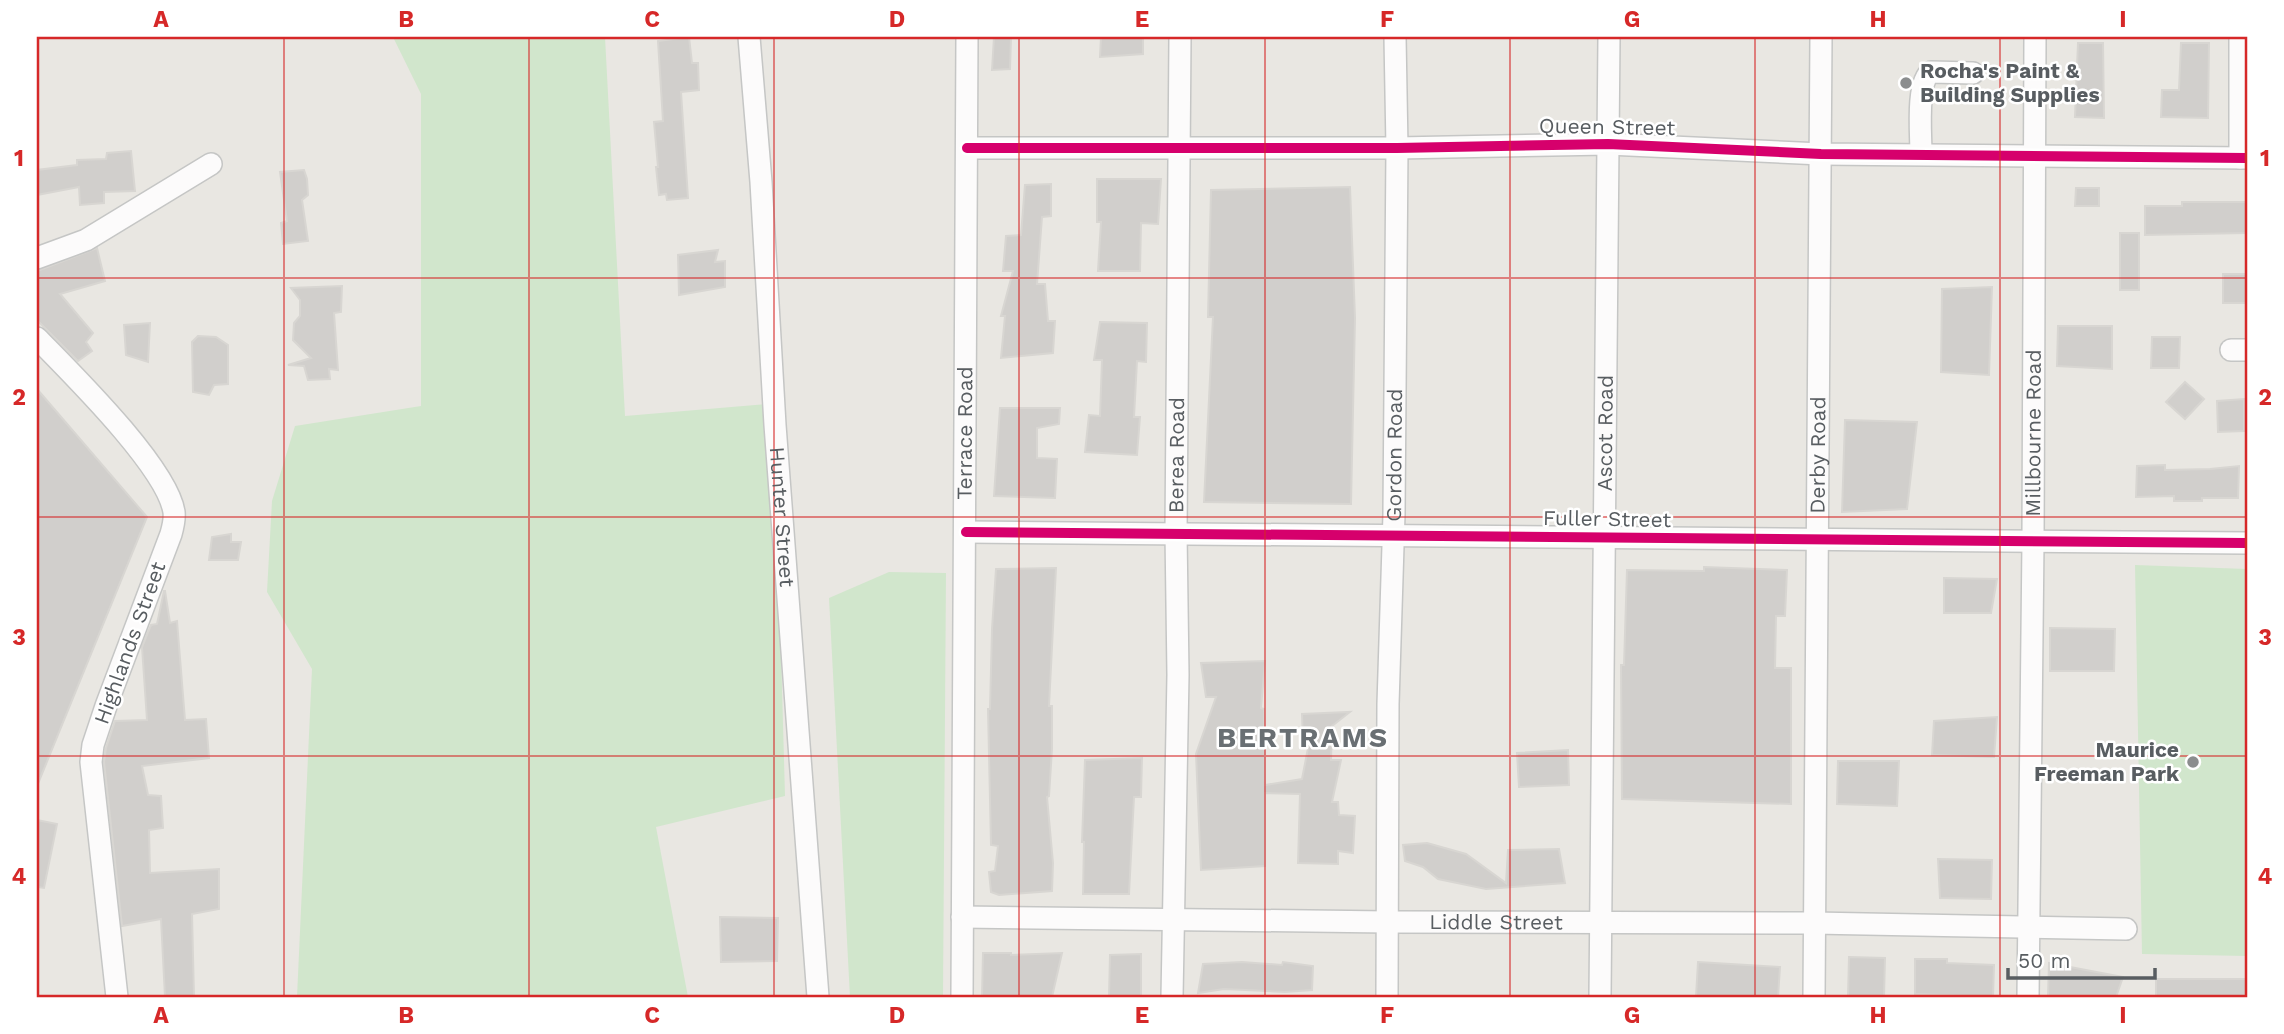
<svg xmlns="http://www.w3.org/2000/svg" width="2284" height="1034" font-family="'Work Sans',sans-serif">
<style>
.green{fill:#d1e6cc}
.building{fill:#d1cfcc;stroke:#d8d6d2;stroke-width:2}
.lines{fill:none;stroke-linecap:round;stroke-linejoin:round}
.minor-casing{stroke:#c5c6c5;stroke-width:24}
.minor{stroke:#fcfbfb;stroke-width:21}
.cycleway-casing{stroke:#fff;stroke-width:15}
.cycleway{stroke:#d6006c;stroke-width:10}
.grid{fill:none;stroke:#d62828;stroke-width:2;stroke-opacity:0.55}
.poi-dot{fill:#8b8d8e;stroke:#fff;stroke-width:2.5}
.labels{text-anchor:middle;stroke-width:5;stroke-linejoin:round;paint-order:stroke}
.poi-label{font-size:21px;font-weight:bold;fill:#585d61;stroke:#fff;text-anchor:start}
.street-label{font-size:21px;fill:#585d61;stroke:#fff}
.district-label{font-size:28px;font-weight:bold;letter-spacing:2px;fill:#696f73;stroke:#fff}
.neatline{fill:none;stroke:#d62828;stroke-width:2.5}
.grid-label{font-size:23px;text-anchor:middle;font-weight:bold;fill:#d62828}
</style>
<rect width="100%" height="100%" fill="#e9e7e2"/>
<g class="green">
<polygon points="393,37 605,37 625,416 766,404 778,543 785,796 656,827 688,997 297,997 312,669 267,592 272,501 295,426 421,406 421,94"/>
<polygon points="2135,565 2247,569 2247,956 2142,954"/>
<polygon points="889,572 946,573 943,997 850,997 829,598"/>
</g>
<g class="building">
<polygon points="689,37 692,63 698,63 699,90 681,92 688,198 667,200 666,194 659,195 656,167 658,167 654,122 663,121 658,41"/>
<polygon points="994,37 1011,37 1010,69 992,70"/>
<polygon points="1101,37 1143,37 1143,54 1100,57"/>
<polygon points="2078,43 2103,43 2104,118 2075,117"/>
<polygon points="2181,43 2209,43 2208,118 2161,117 2162,90 2179,90"/>
<polygon points="131,151 135,191 104,192 104,203 80,205 79,187 37,195 37,170 77,165 77,160 106,159 107,153"/>
<polygon points="304,170 307,179 308,195 302,200 308,241 283,244 281,223 287,221 280,172"/>
<polygon points="1097,179 1161,179 1158,224 1141,223 1140,271 1098,271 1101,222 1097,222"/>
<polygon points="1051,184 1051,216 1042,217 1037,284 1045,284 1048,321 1055,321 1053,353 1001,358 1005,316 1001,316 1013,271 1003,271 1006,236 1021,235 1025,185"/>
<polygon points="1350,187 1355,318 1351,504 1204,502 1213,317 1208,317 1211,190"/>
<polygon points="2076,188 2099,188 2099,206 2075,206"/>
<polygon points="2182,202 2246,202 2246,233 2145,235 2145,206 2182,206"/>
<rect x="2120" y="233" width="19" height="57"/>
<polygon points="97,248 105,281 60,294 93,333 86,342 92,351 78,361 37,320 37,271"/>
<polygon points="718,250 715,262 725,261 725,287 679,295 678,255"/>
<rect x="2223" y="274" width="24" height="29"/>
<polygon points="342,286 341,312 334,313 338,370 329,369 330,379 308,380 304,366 288,365 311,358 293,340 294,323 300,316 300,300 291,288"/>
<polygon points="1992,287 1989,375 1941,372 1942,289"/>
<polygon points="1100,322 1147,323 1146,362 1137,361 1134,417 1140,417 1137,455 1085,452 1089,415 1100,416 1102,360 1094,360"/>
<polygon points="150,323 148,362 126,355 124,325"/>
<polygon points="2058,326 2112,326 2112,369 2057,366"/>
<polygon points="198,336 216,337 228,345 228,384 214,385 209,395 193,392 192,342"/>
<polygon points="2152,337 2180,337 2179,368 2151,368"/>
<polygon points="2185,382 2204,399 2185,419 2166,402"/>
<polygon points="37,389 147,517 37,786"/>
<polygon points="2244,399 2244,431 2218,432 2217,401"/>
<polygon points="1000,408 1060,408 1059,424 1037,428 1037,458 1057,459 1055,498 994,496"/>
<polygon points="1845,420 1917,422 1907,509 1842,512"/>
<polygon points="2165,465 2165,470 2210,469 2239,466 2238,498 2202,498 2202,501 2174,501 2174,496 2136,497 2137,466"/>
<polygon points="231,534 231,542 241,542 238,560 209,560 212,537"/>
<polygon points="1704,567 1787,570 1785,616 1776,616 1775,668 1791,668 1791,804 1622,799 1621,665 1624,665 1627,570 1704,571"/>
<polygon points="1056,568 1049,706 1052,706 1052,749 1049,796 1047,797 1053,863 1052,891 999,895 991,892 989,872 995,871 998,846 991,845 988,709 990,709 992,629 996,569"/>
<polygon points="1944,578 1997,579 1991,613 1944,613"/>
<polygon points="164,591 165,591 170,623 177,621 185,720 206,719 209,758 142,766 148,795 161,796 163,828 149,830 150,873 219,869 219,909 192,914 194,997 165,997 161,919 122,926 104,762 106,748 115,721 147,720 142,647 151,625 157,624"/>
<polygon points="2050,628 2115,629 2114,671 2050,671"/>
<polygon points="1265,661 1261,708 1264,709 1265,785 1302,779 1309,743 1303,743 1302,714 1350,712 1332,726 1331,760 1341,760 1332,802 1338,802 1339,815 1355,816 1353,853 1338,851 1338,864 1298,863 1300,794 1265,793 1265,866 1201,870 1196,754 1216,697 1206,697 1201,663"/>
<polygon points="1997,717 1994,757 1932,755 1934,721"/>
<polygon points="1568,750 1569,785 1519,787 1517,753"/>
<polygon points="1142,758 1141,797 1134,797 1129,894 1083,894 1084,842 1082,842 1085,760"/>
<polygon points="1838,761 1899,761 1897,806 1837,804"/>
<polygon points="37,820 57,824 44,888 37,887"/>
<polygon points="1427,843 1466,854 1506,883 1508,850 1559,849 1565,883 1486,889 1438,879 1423,867 1405,861 1403,845"/>
<polygon points="1938,859 1992,860 1991,899 1940,898"/>
<polygon points="720,917 778,918 777,961 721,962"/>
<polygon points="983,953 1011,953 1011,955 1062,953 1052,997 982,997"/>
<polygon points="1141,954 1141,997 1109,997 1110,955"/>
<polygon points="1849,957 1885,958 1884,997 1848,997"/>
<polygon points="1915,959 1947,959 1947,963 1994,965 1993,997 1915,994"/>
<polygon points="1242,962 1282,965 1283,962 1313,966 1312,990 1285,992 1224,989 1198,993 1203,964"/>
<polygon points="1698,962 1780,967 1778,997 1696,997"/>
<polygon points="2049,963 2123,977 2116,997 2048,997"/>
<rect x="2156" y="979" width="91" height="18"/>
</g>
<g class="lines">
<defs>
<g id="minor">
<path id="s1" d="M749,37L761,182L775,425L818,997"/>
<polyline points="967,148 1397,148 1608,144 1821,154 2247,158"/>
<path d="M1921,154C1921,135 1916,82 1931,72L1973,73"/>
<polyline points="2240,158 2240,37"/>
<polyline points="37,258 86,240 211,164"/>
<path d="M37,338C71,373 167,467 174,512C175,520 173,527 171,534L106,706L93,745L91,762L117,997"/>
<polyline points="2231,350 2247,350"/>
<polyline points="966,532 2247,543"/>
<path id="s2" d="M962,917L1388,922L1814,923L2126,929"/>
<path id="s3" d="M962,997L967,37"/>
<path id="s4" d="M1172,997L1178,675L1176,533L1180,37"/>
<path id="s5" d="M1387,997L1388,704L1394,514L1397,148L1395,37"/>
<path id="s6" d="M1600,997L1609,37"/>
<path id="s7" d="M1814,997L1821,37"/>
<path id="s8" d="M2028,997L2033,542L2035,37"/>
</g>
</defs>
<use href="#minor" class="minor-casing"/>
<use href="#minor" class="minor"/>
<defs>
<g id="cycleway">
<polyline points="967,148 1397,148 1608,144 1821,154 2247,158"/>
<polyline points="966,532 2247,543"/>
</g>
</defs>
<use href="#cycleway" class="cycleway-casing"/>
<use href="#cycleway" class="cycleway"/>
</g>
<path class="grid" d="M284,37V997M529,37V997M774,37V997M1019,37V997M1265,37V997M1510,37V997M1755,37V997M2000,37V997M37,278H2247M37,517H2247M37,756H2247"/>
<g class="poi-dot">
<circle cx="1906" cy="83" r="7"/>
<circle cx="2193" cy="762" r="7"/>
</g>
<g class="labels">
<g class="poi-label">
<text x="1920" y="78">Rocha's Paint &amp;<tspan x="1920" dy="24">Building Supplies</tspan></text>
<text x="2179" y="757" text-anchor="end">Maurice<tspan x="2179" dy="24">Freeman Park</tspan></text>
</g>
<g class="street-label">
<text transform="translate(1607 127) rotate(1)" y="7">Queen Street</text>
<text dy="7" stroke="none"><textPath href="#s3" startOffset="564">Terrace Road</textPath></text>
<text dy="7" stroke="none"><textPath href="#s6" startOffset="564">Ascot Road</textPath></text>
<text dy="7" stroke="none"><textPath href="#s8" startOffset="564">Millbourne Road</textPath></text>
<text dy="7" stroke="none"><textPath href="#s4" startOffset="542">Berea Road</textPath></text>
<text dy="7" stroke="none"><textPath href="#s5" startOffset="542">Gordon Road</textPath></text>
<text dy="7" stroke="none"><textPath href="#s7" startOffset="542">Derby Road</textPath></text>
<text dy="7" stroke="none"><textPath href="#s1" startOffset="481">Hunter Street</textPath></text>
<text transform="translate(1607 519) rotate(1)" y="7">Fuller Street</text>
<text transform="translate(130 643) rotate(-70)" y="7">Highlands Street</text>
<text dy="7" stroke="none"><textPath href="#s2" startOffset="534">Liddle Street</textPath></text>
</g>
<g class="district-label">
<text x="1303" y="747">BERTRAMS</text>
</g>
</g>
<rect width="2284" height="1034" fill="none" stroke="#ffffff" stroke-width="77"/>
<path d="M2008 968v10h147v-10" fill="none" stroke="#585d61" stroke-width="3.5"/>
<text x="2018" y="968" font-size="21" fill="#585d61" stroke="#ffffff" stroke-width="5" paint-order="stroke">50 m</text>
<rect x="38" y="38" width="2208" height="958" class="neatline"/>
<g class="grid-label">
<text x="161" y="27">A</text>
<text x="406" y="27">B</text>
<text x="652" y="27">C</text>
<text x="897" y="27">D</text>
<text x="1142" y="27">E</text>
<text x="1387" y="27">F</text>
<text x="1632" y="27">G</text>
<text x="1878" y="27">H</text>
<text x="2123" y="27">I</text>
<text x="19" y="166">1</text>
<text x="2265" y="166">1</text>
<text x="19" y="405">2</text>
<text x="2265" y="405">2</text>
<text x="19" y="645">3</text>
<text x="2265" y="645">3</text>
<text x="19" y="884">4</text>
<text x="2265" y="884">4</text>
<text x="161" y="1023">A</text>
<text x="406" y="1023">B</text>
<text x="652" y="1023">C</text>
<text x="897" y="1023">D</text>
<text x="1142" y="1023">E</text>
<text x="1387" y="1023">F</text>
<text x="1632" y="1023">G</text>
<text x="1878" y="1023">H</text>
<text x="2123" y="1023">I</text>
</g>
</svg>
